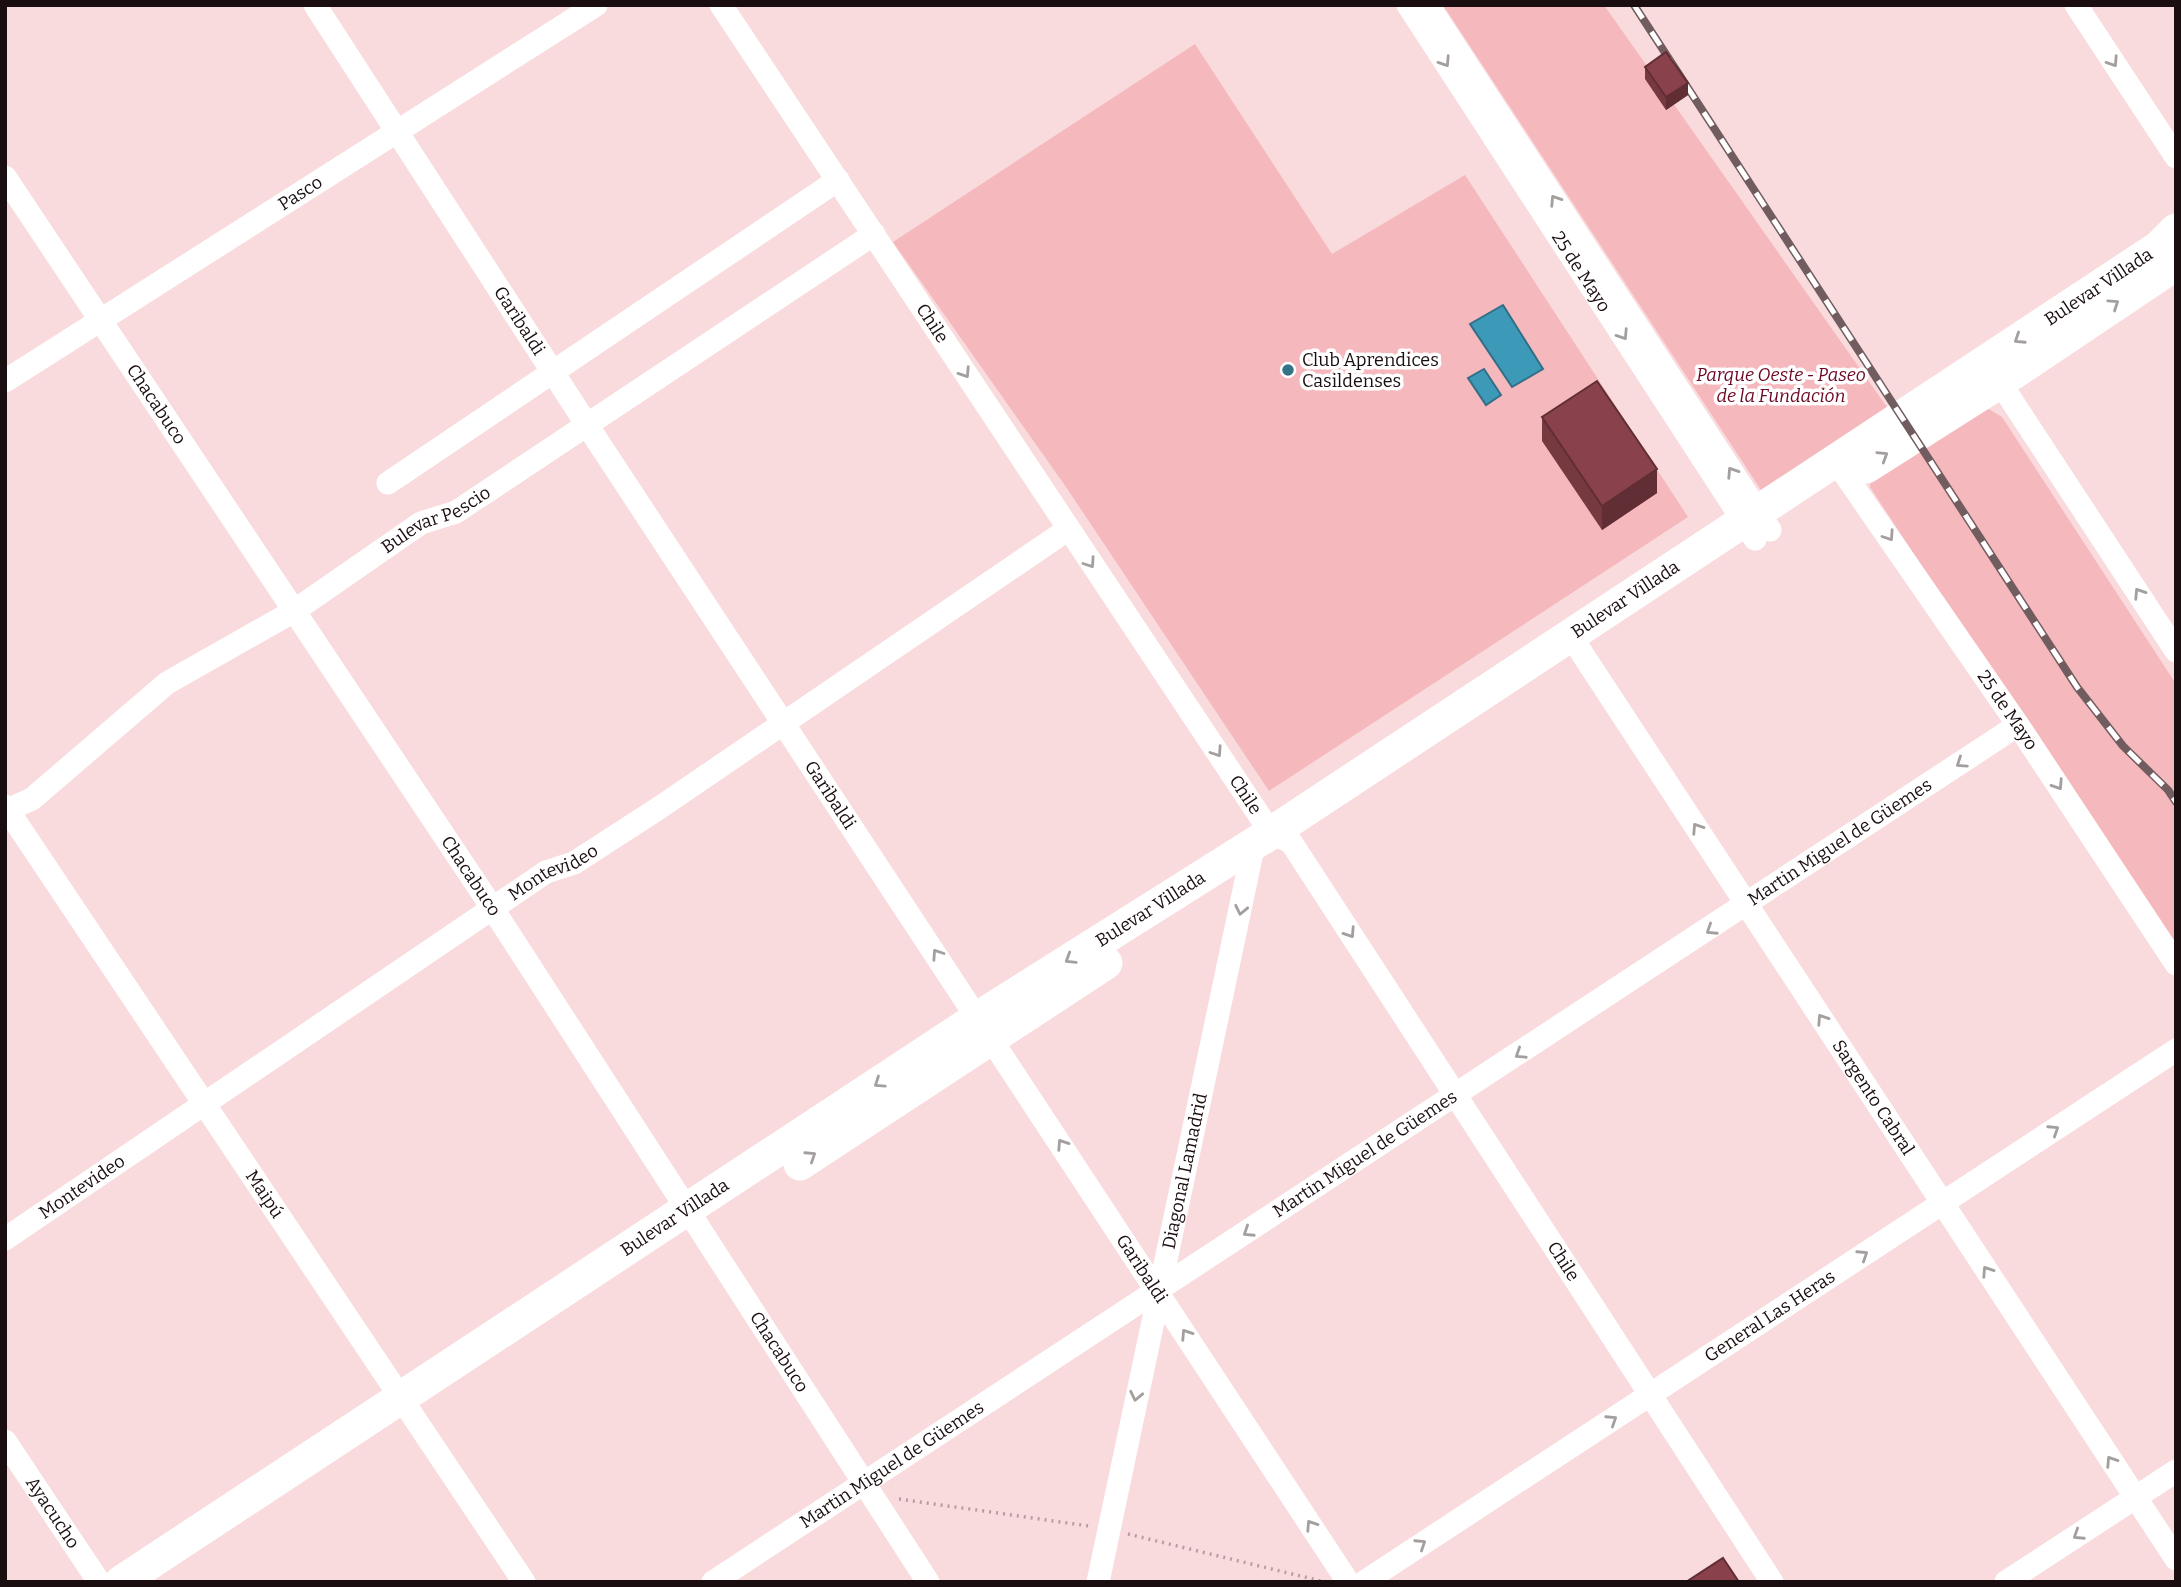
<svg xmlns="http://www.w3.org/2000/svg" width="2181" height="1587" font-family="Bitter,serif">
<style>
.green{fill:#f5b8bd}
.water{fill:#3c99b8;stroke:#326f86;stroke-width:2}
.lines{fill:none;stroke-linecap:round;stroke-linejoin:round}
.path{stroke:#b79d9f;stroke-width:3.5;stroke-dasharray:2 5;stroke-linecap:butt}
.minor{stroke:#fff;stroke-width:23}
.secondary{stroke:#fff;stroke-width:33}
.rail-casing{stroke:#715d5f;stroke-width:8}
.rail{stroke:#fff;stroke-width:5;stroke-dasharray:16;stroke-linecap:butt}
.wall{fill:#763940}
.shaded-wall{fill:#602e34}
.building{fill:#89424b;stroke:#602e34;stroke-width:2}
.oneway{stroke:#a49f9f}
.poi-dot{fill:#357389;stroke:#fff;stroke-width:2.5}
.labels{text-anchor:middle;stroke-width:7;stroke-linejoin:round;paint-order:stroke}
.street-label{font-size:18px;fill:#1b0e10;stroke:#fff}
.poi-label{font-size:18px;fill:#1b0e10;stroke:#fff;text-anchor:start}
.park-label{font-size:18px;font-style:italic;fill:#6a0724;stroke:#fff}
</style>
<rect width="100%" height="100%" fill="#fadbdd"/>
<g class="green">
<polygon points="1443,5 1604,5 1889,410 1761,490"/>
<polygon points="1195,44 1332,254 1465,175 1688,517 1269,791 1066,487 893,242"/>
<polygon points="1984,406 2002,417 2176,684 2176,955 1870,487 1871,477"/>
</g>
<g class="water">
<polygon points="1503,305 1543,369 1512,387 1470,324"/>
<polygon points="1484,369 1501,395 1486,405 1468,378"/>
</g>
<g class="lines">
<g class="path">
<polyline points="899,1499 1089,1526"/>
<polyline points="1128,1534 1321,1581"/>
</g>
<g class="minor">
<path id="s1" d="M315,5L587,425L1348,1582"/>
<path id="s2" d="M721,5L1271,833L1291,842L1772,1582"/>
<path id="s3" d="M1408,5L1755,539"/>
<polyline points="1428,5 1770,530"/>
<polyline points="2076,5 2176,157"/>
<path id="s4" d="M5,177L493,909L928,1582"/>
<polyline points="1993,372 2176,651"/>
<path id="s5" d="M5,381L596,5"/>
<path id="s6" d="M1835,460L2018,725L2176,964"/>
<polyline points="388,483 838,180"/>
<path id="s7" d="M1570,635L2176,1559"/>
<path id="s8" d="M5,806L524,1582"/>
<path id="s9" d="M5,811L32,799L167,683L294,611L421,523L456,512L874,234"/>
<path id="s10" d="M5,1239L546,872L574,863L659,808L1067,530"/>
<path id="s11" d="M5,1441L99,1582"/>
<path id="s12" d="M713,1582L2018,725"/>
<path id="s13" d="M1098,1582L1254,843"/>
<path id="s14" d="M1364,1582L2176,1050"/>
<polyline points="2006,1582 2176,1471"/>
</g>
<g class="secondary">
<polyline points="1866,467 2000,382 2176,264"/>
<polyline points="800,1164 1106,963"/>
<path id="s15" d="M121,1582L979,1017L1271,833L2159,247L2176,230"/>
</g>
<defs>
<polyline id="rail" points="1634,5 2077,687 2123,746 2168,790 2176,802"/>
</defs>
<use href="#rail" class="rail-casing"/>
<use href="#rail" class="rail"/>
</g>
<g class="wall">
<polygon points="1645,67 1688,95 1666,110 1645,79"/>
<polygon points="1542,417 1657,493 1602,530 1542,441"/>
</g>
<g class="shaded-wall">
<polygon points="1688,83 1688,95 1666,110 1666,97"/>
<polygon points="1657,469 1657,493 1602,530 1602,506"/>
</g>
<g class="building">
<polygon points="1666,52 1688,83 1666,97 1645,67"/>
<polygon points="1597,381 1657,469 1602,506 1542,417"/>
<polygon points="1723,1558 1739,1582 1686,1582"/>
</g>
<defs><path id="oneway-chevron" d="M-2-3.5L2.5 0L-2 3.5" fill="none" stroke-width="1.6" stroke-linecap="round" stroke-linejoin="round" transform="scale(1.75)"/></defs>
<g class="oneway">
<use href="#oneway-chevron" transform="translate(1445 62) rotate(57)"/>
<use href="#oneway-chevron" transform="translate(2113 62) rotate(57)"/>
<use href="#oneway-chevron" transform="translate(1555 200) rotate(-123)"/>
<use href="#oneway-chevron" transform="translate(2114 304) rotate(-34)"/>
<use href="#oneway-chevron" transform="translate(1623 335) rotate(57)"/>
<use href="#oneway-chevron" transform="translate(2019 339) rotate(147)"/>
<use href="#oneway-chevron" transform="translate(965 373) rotate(57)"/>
<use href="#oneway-chevron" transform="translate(1883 456) rotate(-32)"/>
<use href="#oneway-chevron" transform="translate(1732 472) rotate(-123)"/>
<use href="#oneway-chevron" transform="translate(1889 536) rotate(56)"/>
<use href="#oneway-chevron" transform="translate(1090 563) rotate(56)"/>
<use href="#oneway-chevron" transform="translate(2139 593) rotate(-123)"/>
<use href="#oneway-chevron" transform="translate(1217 752) rotate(56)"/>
<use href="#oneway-chevron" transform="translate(1961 763) rotate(146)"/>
<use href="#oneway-chevron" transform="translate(2058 785) rotate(57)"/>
<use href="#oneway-chevron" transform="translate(1697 828) rotate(-123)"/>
<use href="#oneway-chevron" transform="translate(1241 910) rotate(102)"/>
<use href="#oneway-chevron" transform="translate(1711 930) rotate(147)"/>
<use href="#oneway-chevron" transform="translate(1350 933) rotate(57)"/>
<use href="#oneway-chevron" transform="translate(937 954) rotate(-124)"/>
<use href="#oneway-chevron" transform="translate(1070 959) rotate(148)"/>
<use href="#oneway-chevron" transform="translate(1822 1019) rotate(-123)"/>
<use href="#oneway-chevron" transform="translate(1520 1054) rotate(147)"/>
<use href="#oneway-chevron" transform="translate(879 1083) rotate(146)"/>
<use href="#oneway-chevron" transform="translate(2054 1130) rotate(-33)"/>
<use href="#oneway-chevron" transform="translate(1062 1144) rotate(-123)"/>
<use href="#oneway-chevron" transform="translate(811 1156) rotate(-33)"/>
<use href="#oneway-chevron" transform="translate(1248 1232) rotate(147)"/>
<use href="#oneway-chevron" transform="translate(1863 1255) rotate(-33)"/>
<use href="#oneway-chevron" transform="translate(1987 1271) rotate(-123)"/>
<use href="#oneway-chevron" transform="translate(1186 1334) rotate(-123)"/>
<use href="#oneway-chevron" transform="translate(1136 1396) rotate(102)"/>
<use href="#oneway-chevron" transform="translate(1612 1420) rotate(-33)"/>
<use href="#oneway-chevron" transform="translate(2111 1461) rotate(-123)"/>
<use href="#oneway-chevron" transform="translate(1311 1525) rotate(-123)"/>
<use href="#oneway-chevron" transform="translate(2078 1535) rotate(147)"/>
<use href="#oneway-chevron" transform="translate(1421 1544) rotate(-33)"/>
</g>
<circle class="poi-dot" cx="1288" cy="370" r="7"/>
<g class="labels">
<g class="street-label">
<text dy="6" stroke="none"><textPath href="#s5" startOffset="350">Pasco</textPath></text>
<text dy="6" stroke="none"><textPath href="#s3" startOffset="318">25 de Mayo</textPath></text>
<text dy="6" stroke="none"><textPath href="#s15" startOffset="2364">Bulevar Villada</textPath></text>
<text dy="6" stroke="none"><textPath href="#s1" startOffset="376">Garibaldi</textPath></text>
<text dy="6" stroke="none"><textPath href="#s2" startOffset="382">Chile</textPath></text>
<text dy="6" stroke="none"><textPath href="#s4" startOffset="273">Chacabuco</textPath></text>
<text dy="6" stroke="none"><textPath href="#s9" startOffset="523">Bulevar Pescio</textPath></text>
<text dy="6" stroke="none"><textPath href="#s15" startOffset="1797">Bulevar Villada</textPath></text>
<text dy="6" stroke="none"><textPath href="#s6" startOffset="304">25 de Mayo</textPath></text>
<text dy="6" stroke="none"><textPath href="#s1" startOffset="943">Garibaldi</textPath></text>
<text dy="6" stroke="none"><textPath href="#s2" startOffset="948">Chile</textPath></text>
<text dy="6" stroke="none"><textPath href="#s12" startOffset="1348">Martin Miguel de Güemes</textPath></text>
<text dy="6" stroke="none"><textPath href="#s10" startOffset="660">Montevideo</textPath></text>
<text dy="6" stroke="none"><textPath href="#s4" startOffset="840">Chacabuco</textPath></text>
<text dy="6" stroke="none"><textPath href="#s15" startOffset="1230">Bulevar Villada</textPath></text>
<text dy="6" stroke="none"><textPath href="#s7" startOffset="553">Sargento Cabral</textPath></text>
<text dy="6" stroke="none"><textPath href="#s12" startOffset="780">Martin Miguel de Güemes</textPath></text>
<text dy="6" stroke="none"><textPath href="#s13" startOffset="420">Diagonal Lamadrid</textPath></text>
<text dy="6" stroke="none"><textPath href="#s10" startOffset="93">Montevideo</textPath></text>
<text dy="6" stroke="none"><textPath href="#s8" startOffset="467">Maipú</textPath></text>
<text dy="6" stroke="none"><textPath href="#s15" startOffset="663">Bulevar Villada</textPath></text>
<text dy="6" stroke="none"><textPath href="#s2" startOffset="1516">Chile</textPath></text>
<text dy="6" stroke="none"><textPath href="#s1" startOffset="1510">Garibaldi</textPath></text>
<text dy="6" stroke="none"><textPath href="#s14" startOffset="485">General Las Heras</textPath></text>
<text dy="6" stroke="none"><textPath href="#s4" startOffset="1407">Chacabuco</textPath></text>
<text dy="6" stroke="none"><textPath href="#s12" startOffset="214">Martin Miguel de Güemes</textPath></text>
<text dy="6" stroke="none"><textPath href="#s11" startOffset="86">Ayacucho</textPath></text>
</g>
<g class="poi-label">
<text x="1302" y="366">Club Aprendices<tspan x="1302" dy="21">Casildenses</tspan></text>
</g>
<g class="park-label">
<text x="1781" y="381">Parque Oeste - Paseo<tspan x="1781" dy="21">de la Fundación</tspan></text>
</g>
</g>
<rect width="2181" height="1587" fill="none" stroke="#1b0e10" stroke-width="14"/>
</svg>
